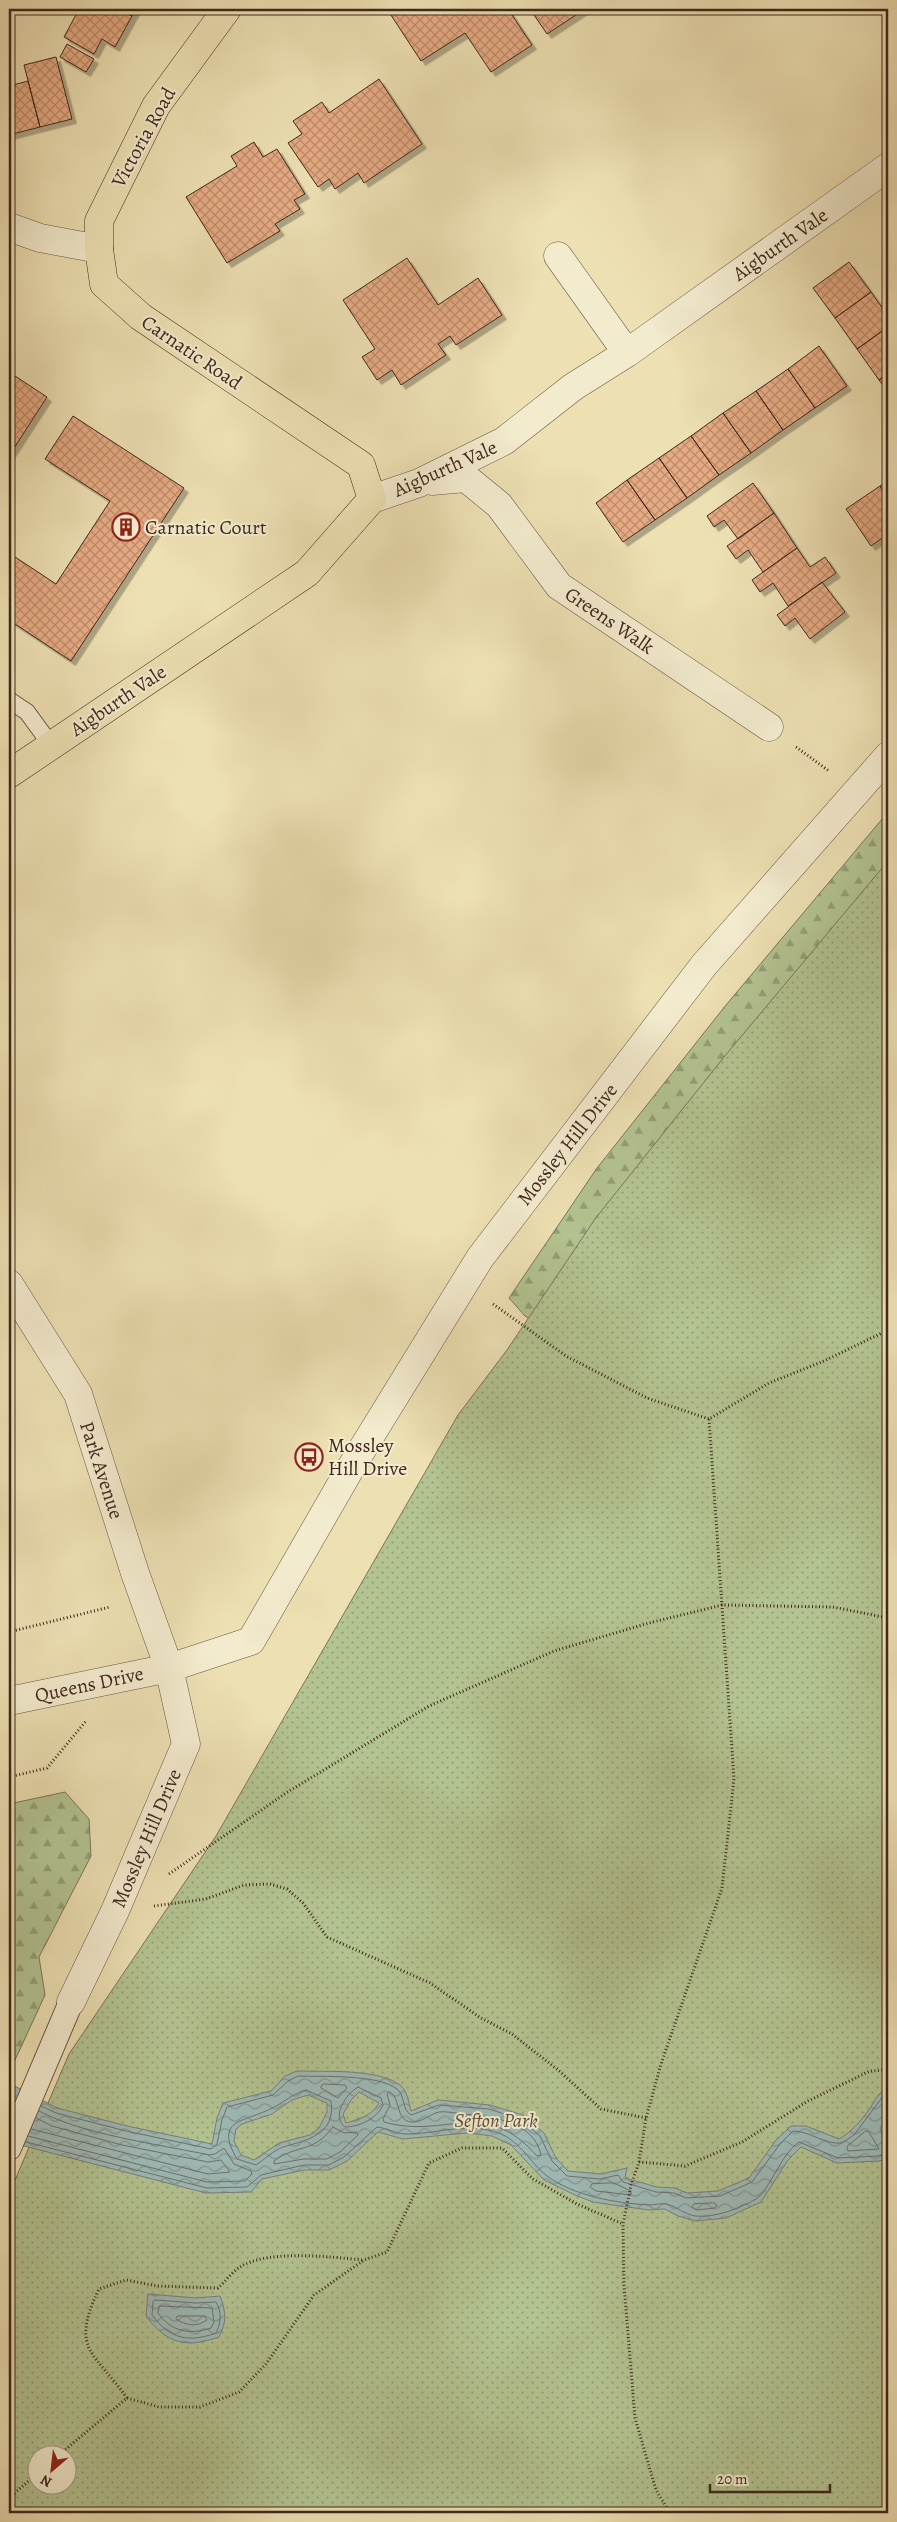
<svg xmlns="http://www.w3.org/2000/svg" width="897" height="2522" font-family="Alegreya,serif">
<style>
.forest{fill:url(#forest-firs);stroke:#797657}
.park{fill:url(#park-dots);stroke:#797657;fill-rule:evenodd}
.water{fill:url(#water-waves);stroke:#788079;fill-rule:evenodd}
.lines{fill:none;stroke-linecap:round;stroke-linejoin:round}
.shore{stroke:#6e716a;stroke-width:1}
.building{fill:url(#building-cross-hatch);stroke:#3f281d;filter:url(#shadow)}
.service-casing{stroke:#6a5642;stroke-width:18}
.pedestrian-casing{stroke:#6a5642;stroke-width:26}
.minor-casing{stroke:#6a5642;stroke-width:29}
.tertiary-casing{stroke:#6a5642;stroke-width:29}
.primary-casing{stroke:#3f281d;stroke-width:29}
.path{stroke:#3f281d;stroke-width:3;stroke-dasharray:1 2.5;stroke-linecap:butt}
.service{stroke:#f3ebce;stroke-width:16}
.pedestrian{stroke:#f3ebce;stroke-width:24}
.minor{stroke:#f3ebce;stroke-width:28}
.tertiary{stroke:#f3ebce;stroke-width:28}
.primary{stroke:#ede0b3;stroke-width:28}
.labels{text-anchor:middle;stroke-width:4;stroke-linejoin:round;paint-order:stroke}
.street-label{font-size:20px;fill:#3f281d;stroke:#f3ebce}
.poi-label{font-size:20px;fill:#3f281d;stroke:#f3ebce;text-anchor:start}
.park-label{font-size:20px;font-style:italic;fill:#5c4f3a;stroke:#f3ebce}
</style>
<defs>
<pattern id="forest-firs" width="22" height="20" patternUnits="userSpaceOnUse" patternTransform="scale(1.25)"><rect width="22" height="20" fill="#b3c391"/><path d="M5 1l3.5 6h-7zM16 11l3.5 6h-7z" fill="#939e76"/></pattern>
<pattern id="park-dots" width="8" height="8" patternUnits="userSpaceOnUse" patternTransform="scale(1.25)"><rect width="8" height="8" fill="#b3c391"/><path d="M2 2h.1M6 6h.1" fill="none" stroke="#939e76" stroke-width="1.8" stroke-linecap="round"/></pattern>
<pattern id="water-waves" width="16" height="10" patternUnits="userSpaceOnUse" patternTransform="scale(1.25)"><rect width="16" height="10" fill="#9ebab7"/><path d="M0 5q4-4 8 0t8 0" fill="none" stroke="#829794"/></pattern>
<pattern id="building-cross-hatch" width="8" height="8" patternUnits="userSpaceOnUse" patternTransform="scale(1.25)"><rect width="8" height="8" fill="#e6ab83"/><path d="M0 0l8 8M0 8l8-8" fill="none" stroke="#bc8b6b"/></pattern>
<filter id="shadow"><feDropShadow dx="4.5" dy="4.5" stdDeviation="0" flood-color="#0004"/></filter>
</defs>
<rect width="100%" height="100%" fill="#ede0b3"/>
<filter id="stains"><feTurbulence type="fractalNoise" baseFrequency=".004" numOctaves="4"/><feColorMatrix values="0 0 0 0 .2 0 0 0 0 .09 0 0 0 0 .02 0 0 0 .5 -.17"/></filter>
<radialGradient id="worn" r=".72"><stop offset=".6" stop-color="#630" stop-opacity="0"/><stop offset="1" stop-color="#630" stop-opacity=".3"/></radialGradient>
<!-- forest -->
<path class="forest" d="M888,812v508l-289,43 -74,-47 -16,-18 88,-130 129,-163z
M65,1792l24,27 2,37 -52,101 6,38 -36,78v-269z"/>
<!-- park -->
<path class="park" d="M888,861v1652h-879v-319l60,-140 147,-218 242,-421 49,-65 88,-131 129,-162zM38,2454h30v30h-30z"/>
<!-- water -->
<path class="water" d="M297,2071c27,1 83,-3 104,15 6,5 8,17 10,25l27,-11 52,5 33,10 21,18 12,25 12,13 33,3 26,-6 -2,10 32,9 18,1 12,5 31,-2 31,-13 27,-38 15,-14h15l33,13c12,-7 21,-17 29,-28 7,-9 9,-19 20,-23v29l-8,11 2,7 6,-1v24l-9,3 -42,2 -36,-16 -13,13 -27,42 -35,16 -31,3 -17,-5 -13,-7 -16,1 -29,-4 -27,-4 -18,-7 -31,-15 -33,-35 -19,-9 -25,-3 -64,6 -25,-7 -31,29 -18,9h-25l-42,9 -11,13 -45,1 -197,-51v-59l48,25 70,18 85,18 5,-26 6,-15 48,-12 14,-15zM359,2092l20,11c-7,13 -20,16 -33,20l-3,-9 8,-14zM308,2095l19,8v9l-8,16 -9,7 -31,8 -25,17 -13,-5 -7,-14 2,-12 6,-5 30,-10 20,-14z
M148,2294l48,4 24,-2c6,16 7,26 -1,41 -32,11 -51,8 -73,-21z"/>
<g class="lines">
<!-- shore -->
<path class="shore" d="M323,2084l22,1 2,3 -9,10 -17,-10z
M358,2087l23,11 2,7c-6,14 -24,22 -38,22 -14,-11 1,-33 13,-40z
M306,2090l25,11c5,34 -24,39 -48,46 -9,3 -19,13 -27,18l-19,-6c-23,-39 6,-37 31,-49 15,-6 21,-15 38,-20z
M390,2092c11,6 5,28 21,30 10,1 19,-8 28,-10 7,-1 16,1 23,2 29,2 72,7 79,41l-4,1c-54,-61 -90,-16 -153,-34l-1,-3 7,-14 -3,-11z
M41,2106l15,7 70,18 85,18 6,-5 5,-24 5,-13 46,-12 15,-14 10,-5c24,1 80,-2 99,13 8,6 5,21 14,26l28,-10 50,4 31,10 20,17 12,25 15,15 33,3 18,-4 5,7 33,10 18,1 12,5 34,-2 32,-14 28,-38 13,-13c17,0 32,14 49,12l12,-8 30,-40 4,-2
M333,2127l11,6 12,-1 2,3 -18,17 -13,7h-23l-30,5v-3c22,-17 39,-7 59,-34z
M31,2129l177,45 22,-2 -9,-12 -13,2 -86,-17 -70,-19 -16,-8
M866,2131l3,1 10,17 -31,2 -1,-4z
M28,2136l179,46 38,-1 7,-7 -1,-3 -17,-7 -10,-16 -9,6 -6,1c-51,-11 -125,-20 -170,-44
M26,2142l181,46 40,-1 14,-12 43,-10h25l15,-8 33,-30c10,1 19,7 29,7 29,0 59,-11 87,-3 26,7 35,30 54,45 27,20 69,27 101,29 6,0 13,-2 19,-1 10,3 17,10 28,12 19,2 44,-7 61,-17 14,-9 24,-44 43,-57l39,16 40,-2 10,-2
M614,2183l17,8v4l-35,-4 -6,-4 2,-3z
M714,2203l3,2 -2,3 -19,2 -4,-3 2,-3z
M155,2300l41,3 20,-1c6,10 5,21 0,31 -28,10 -46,6 -64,-18l1,-13z
M160,2306l52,2 2,14 -3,6c-21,7 -40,4 -53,-15z
M178,2316h27l2,4c-10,7 -21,6 -31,-1z"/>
</g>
<!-- building -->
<path class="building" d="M79,9h39l14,7 -17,31 -13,-8 -8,15 -30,-17z
M118,9h18l-4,7z
M387,9h121l24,36 -41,27 -26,-39 -44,28z
M530,9h55l-38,25z
M67,44l27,15 -8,13 -26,-15z
M56,57l16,62 -32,8 -16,-62z
M9,74l4,11 15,-4 12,46 -31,8z
M379,79l43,65 -58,39 -6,-10 -23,16 -6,-10 -11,8 -30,-44 14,-9 -9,-13 29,-19 7,11z
M254,142l9,15 14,-8 28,45 -11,6 6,9 -25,15 5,7 -53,32 -41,-66 51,-31 -6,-10z
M407,258l31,47 40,-27 24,37 -46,30 -6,-9 -12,8 8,11 -45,30 -9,-15 -15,10 -15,-23 13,-8 -32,-49z
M849,262l22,30 -36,26 -22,-30z
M871,292l17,24v11l-31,22 -22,-31z
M888,327v46l-9,7 -22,-31z
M819,346l28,40 -32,22 -27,-39z
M788,369l27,39 -32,22 -27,-39z
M9,372l38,25 -38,59z
M888,373v19l-9,-12z
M756,391l27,39 -32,23 -28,-40z
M723,413l28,40 -32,22 -28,-39z
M73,416l111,72 -113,173 -62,-41v-67l47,31 54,-83 -65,-42z
M691,436l28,39 -32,23 -28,-40z
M659,458l28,40 -32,22 -28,-40z
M627,480l28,40 -32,22 -27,-39z
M888,481v18l-8,-13z
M753,483l21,30 -36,26 -14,-19 -10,7 -7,-11z
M880,486l8,13v35l-17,12 -25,-37z
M774,513l23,35 -34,24 -15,-22 -12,9 -9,-13z
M797,548l13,19 15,-10 11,16 -48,33 -15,-23 -13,9 -8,-12z
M822,582l23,30 -35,27 -15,-21 -10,8 -8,-11z"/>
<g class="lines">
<!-- service casing -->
<g class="service-casing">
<path id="service" d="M9,700l18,12 24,33"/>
</g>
<!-- pedestrian casing -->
<g class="pedestrian-casing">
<path id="pedestrian" d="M9,2148l62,-146"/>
</g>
<!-- minor casing -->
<g class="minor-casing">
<path id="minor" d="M9,227l31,11 59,11
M558,256l69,97
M432,481l34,-3 33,27 60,81 210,141
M372,499l47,-16 85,-42 69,-54 54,-34 261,-186
M71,2002l44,-91 71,-167 -17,-76"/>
</g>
<!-- tertiary casing -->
<g class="tertiary-casing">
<path id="tertiary" d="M9,1284l69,110 57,179 34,95
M9,1701l160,-33 82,-27 99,-172 130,-211 224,-293 184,-209"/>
</g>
<!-- primary casing -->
<g class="primary-casing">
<path id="primary" d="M9,774l298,-201 65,-74 -11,-34 -220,-148 -37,-33 -5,-35v-28l57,-115 71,-97"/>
</g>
<!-- path -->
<path class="path" d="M796,747l33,24
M493,1304l73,52 81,42 62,21
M9,1632l101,-25
M9,1777l38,-9 39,-47
M169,1874l117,-81 143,-87 125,-55 95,-28 73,-18 111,2 55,11
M154,1906l52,-7 38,-14 26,-1 17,5 16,14 24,34 103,46 51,35 31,16 46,36 43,39 45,9
M639,2162l46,4 57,-24 66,-41 62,-30 18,-1
M127,2398c-32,-46 -58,-47 -28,-109l27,-9 31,6 61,2c7,-6 14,-16 22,-21 29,-18 90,-10 123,-7
M60,2454l67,-56 32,9h41l39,-15 27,-28 48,-69 50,-35 23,-8 42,-89 33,-15h40l31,31 44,25 46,20
M9,2498l29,-25
M670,2513l-14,-23 -21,-72 -11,-133 -1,-61 8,-39 8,-23 7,-44 15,-54 61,-176 12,-109 -25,-360 60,-36 55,-22 64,-31"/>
<!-- service -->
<use href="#service" class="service"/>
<!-- pedestrian -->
<use href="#pedestrian" class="pedestrian"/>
<!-- minor -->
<use href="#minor" class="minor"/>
<!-- tertiary -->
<use href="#tertiary" class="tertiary"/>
<!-- primary -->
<use href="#primary" class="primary"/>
</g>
<!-- icons -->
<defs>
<g id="building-ring" transform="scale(1.4375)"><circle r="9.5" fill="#f3ebce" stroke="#8f2418" stroke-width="1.5"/><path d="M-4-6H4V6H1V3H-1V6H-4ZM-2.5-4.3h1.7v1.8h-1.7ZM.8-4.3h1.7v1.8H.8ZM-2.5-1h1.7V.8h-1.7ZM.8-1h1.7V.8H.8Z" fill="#8f2418"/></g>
<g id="bus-ring" transform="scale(1.4375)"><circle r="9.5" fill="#f3ebce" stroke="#8f2418" stroke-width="1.5"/><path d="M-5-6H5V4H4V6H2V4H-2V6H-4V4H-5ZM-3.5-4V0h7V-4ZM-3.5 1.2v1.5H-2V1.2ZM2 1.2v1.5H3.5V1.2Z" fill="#8f2418"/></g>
</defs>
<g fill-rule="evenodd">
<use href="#building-ring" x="126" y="527"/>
<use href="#bus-ring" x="309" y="1457"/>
</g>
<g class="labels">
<!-- street labels -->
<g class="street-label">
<text transform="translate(143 137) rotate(-61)" y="7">Victoria Road</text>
<text transform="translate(780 244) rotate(-35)" y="7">Aigburth Vale</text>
<text transform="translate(192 352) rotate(34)" y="7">Carnatic Road</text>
<text transform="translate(445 468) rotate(-24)" y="7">Aigburth Vale</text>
<text transform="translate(610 620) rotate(34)" y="7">Greens Walk</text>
<text transform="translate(118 700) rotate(-34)" y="7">Aigburth Vale</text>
<text transform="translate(567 1144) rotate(-52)" y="7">Mossley Hill Drive</text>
<text transform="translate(102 1470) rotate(72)" y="7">Park Avenue</text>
<text transform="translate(89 1684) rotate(-12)" y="7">Queens Drive</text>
<text transform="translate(146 1838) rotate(-67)" y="7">Mossley Hill Drive</text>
</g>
<!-- poi labels -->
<g class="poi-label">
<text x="145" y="534">Carnatic Court</text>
<text x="328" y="1452">Mossley<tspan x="328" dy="23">Hill Drive</tspan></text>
</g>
<!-- park labels -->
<g class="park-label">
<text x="496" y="2127">Sefton Park</text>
</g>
</g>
<!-- margin -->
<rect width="897" height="2522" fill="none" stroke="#ede0b3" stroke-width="30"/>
<rect x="10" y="10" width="877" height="2502" fill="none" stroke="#3f281d" stroke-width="2.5"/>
<rect x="15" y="15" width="867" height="2492" fill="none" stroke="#3f281d"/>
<!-- north arrow -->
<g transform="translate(52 2470) rotate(208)"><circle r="24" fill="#f3ebce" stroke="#ab9d87"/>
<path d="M0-4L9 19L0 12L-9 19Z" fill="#8f2418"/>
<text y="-8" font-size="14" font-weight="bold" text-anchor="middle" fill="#3f281d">N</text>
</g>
<!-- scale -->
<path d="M710 2484v8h120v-8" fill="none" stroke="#3f281d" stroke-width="2.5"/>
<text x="717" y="2484" font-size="15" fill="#3f281d" stroke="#f3ebce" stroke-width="4" paint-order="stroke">20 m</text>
<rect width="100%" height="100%" filter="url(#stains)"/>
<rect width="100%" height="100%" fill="url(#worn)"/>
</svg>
